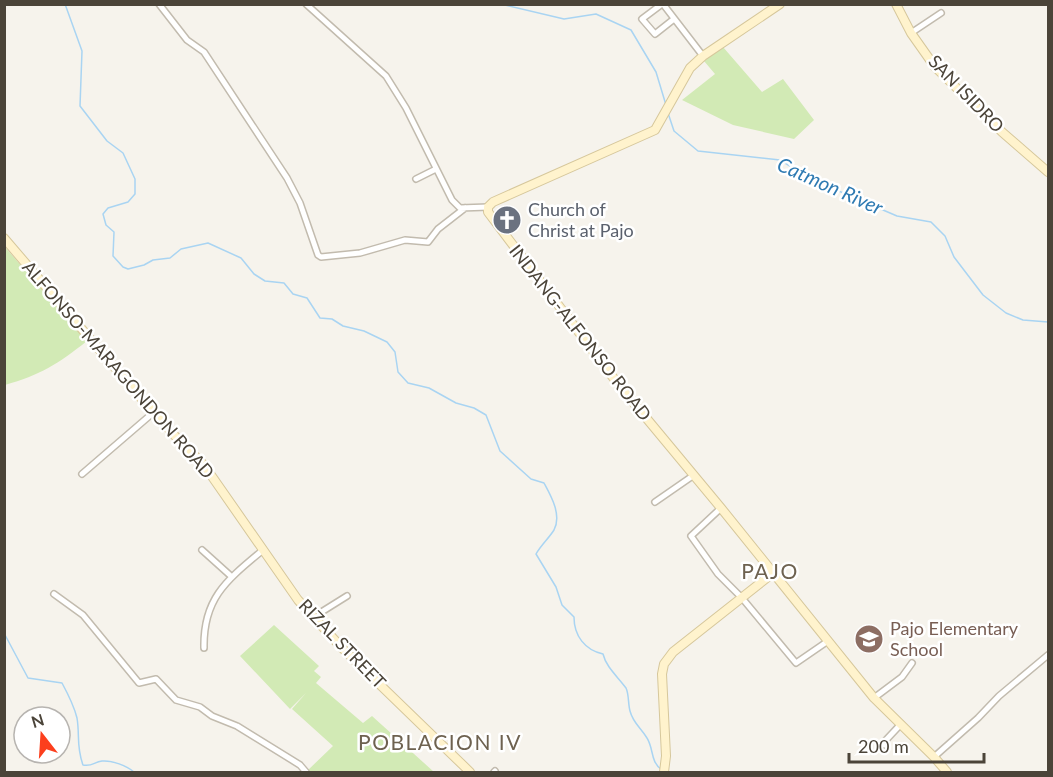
<svg xmlns="http://www.w3.org/2000/svg" width="1053" height="777" font-family="Lato,sans-serif">
<style>
.green{fill:#d2eab5}
.lines{fill:none;stroke-linecap:round;stroke-linejoin:round}
.stream{stroke:#a9d4f2;stroke-width:1.5}
.street-casing{stroke:#c2bbae;stroke-width:8}
.secondary-casing{stroke:#d6c79b;stroke-width:10}
.street{stroke:#fff;stroke-width:5}
.secondary{stroke:#fff3cd;stroke-width:8}
.labels{text-anchor:middle;stroke-width:5;stroke-linejoin:round;paint-order:stroke}
.street-label{font-size:18px;fill:#4b4439;stroke:#fff}
.worship-label{font-size:18px;fill:#5b616d;stroke:#fff;text-anchor:start}
.education-label{font-size:18px;fill:#785e54;stroke:#fff;text-anchor:start}
.water-label{font-size:20px;font-style:italic;fill:#2e7ab2;stroke:#fff}
.quarter-label{font-size:21px;letter-spacing:1.5px;fill:#6e6250;stroke:#fff}
</style>
<rect width="100%" height="100%" fill="#f6f3ec"/>
<!-- green -->
<path class="green" d="M723,47l39,45 21,-13 31,41 -20,19 -61,-14 -51,-25 33,-26 -11,-13z
M4,246l83,95c-29,23 -47,34 -82,44z
M274,625l45,41 -5,5 7,6 -5,6 47,40 9,-7 62,56h-126l-1,-1 26,-25 -41,-37 14,-16 -16,16 -50,-53z"/>
<g class="lines">
<!-- stream -->
<path class="stream" d="M65,4l17,47 -2,55 27,35 16,12 12,26v15l-7,8 -20,6 -5,6 3,11 8,7 -1,24 10,11 5,2 16,-4 9,-5 17,-2 11,-9 27,-6 33,15 13,16 11,7 19,2 9,11 14,4 13,20 12,1 11,7 21,5 23,11 8,10 3,20 10,11 21,5 27,15 18,5 12,7 14,36 31,28 13,4c7,13 18,32 10,47 -5,8 -13,15 -18,24l20,33 6,18 12,12c0,19 11,33 29,37 3,13 15,23 23,34 3,6 2,16 4,23 3,12 11,17 17,27 7,11 3,24 15,32
M501,4l63,15 32,-5 35,16 25,42 10,33
M668,113l6,18 24,20 82,9 33,20 84,36 34,6 14,14 9,21 29,38 23,18 17,7 25,2
M4,633l24,45 34,5c6,11 12,23 15,35 3,18 -1,28 6,47 9,2 11,-3 19,-4 10,-1 25,5 32,11"/>
<!-- street casing -->
<g class="street-casing">
<path id="street" d="M159,4l28,36 17,12 83,126 13,25 18,52 3,2 39,-4 45,-13 23,2 10,-13 27,-21
M306,4l80,72 20,32 46,92 8,8 28,-1
M662,4l-20,15 13,15 19,-15
M663,4l40,52
M911,33l30,-20
M416,179l20,-10
M82,474l72,-62
M655,502l39,-27
M721,508l-30,28 27,38 24,24 54,65 32,-22
M202,550l30,27
M54,594l29,21 56,68 17,-4 20,21 24,7 12,9 25,10 63,39 6,7
M315,619l8,-8 24,-15
M204,648c-1,-50 23,-68 59,-98
M874,698l28,-21 10,-14
M885,745l1,-5 15,-16
M934,757l44,-39 21,-22 49,-41
M494,772l1,-1"/>
</g>
<!-- secondary casing -->
<g class="secondary-casing">
<path id="secondary" d="M780,4l-77,52 -13,12 -35,62 -162,72 -5,5v5l130,172 103,124 153,190 60,59 13,15
M896,4l15,29 24,34 67,65 46,40
M4,238l136,159 35,39 29,29 94,135 44,48 128,124
M664,772l2,-16 -4,-82 2,-10 9,-12 100,-79"/>
</g>
<!-- street -->
<use href="#street" class="street"/>
<!-- secondary -->
<use href="#secondary" class="secondary"/>
</g>
<!-- icons -->
<defs>
<g id="church-disc" transform="scale(1.5)"><circle r="9.5" fill="#6b7280" stroke="#fff"/><path d="M-1.2-6h2.4v3.5h3.3v2.4h-3.3V6h-2.4V-.1h-3.3v-2.4h3.3Z" fill="#fff"/></g>
<g id="school-disc" transform="scale(1.5)"><circle r="9.5" fill="#8d6e63" stroke="#fff"/><path d="M0-5L7-2L0 1L-7-2ZM-4 1L0 2.5L4 1V4Q0 6-4 4Z" fill="#fff"/></g>
</defs>
<g fill-rule="evenodd">
<use href="#church-disc" x="507" y="220"/>
<use href="#school-disc" x="869" y="639"/>
</g>
<g class="labels">
<!-- street labels -->
<g class="street-label">
<text transform="translate(966 94) rotate(46)" y="6">SAN ISIDRO</text>
<text transform="translate(580 333) rotate(52)" y="6">INDANG-ALFONSO ROAD</text>
<text transform="translate(118 370) rotate(49)" y="6">ALFONSO-MARAGONDON ROAD</text>
<text transform="translate(342 644) rotate(46)" y="6">RIZAL STREET</text>
</g>
<!-- worship labels -->
<g class="worship-label">
<text x="528" y="216">Church of<tspan x="528" dy="21">Christ at Pajo</tspan></text>
</g>
<!-- education labels -->
<g class="education-label">
<text x="890" y="635">Pajo Elementary<tspan x="890" dy="21">School</tspan></text>
</g>
<!-- water labels -->
<g class="water-label">
<text transform="translate(830 186) rotate(24)" y="7">Catmon River</text>
</g>
<!-- quarter labels -->
<g class="quarter-label">
<text x="770" y="579">PAJO</text>
<text x="440" y="750">POBLACION IV</text>
</g>
</g>
<!-- border -->
<rect width="1053" height="777" fill="none" stroke="#4b4439" stroke-width="12"/>
<!-- north arrow -->
<g transform="translate(42 735) rotate(343)"><circle r="28" fill="#ffffff" stroke="#b7b4b0" stroke-width="1.5"/>
<path d="M0-4.5L10 22L0 15L-10 22Z" fill="#fc3f1d"/>
<text y="-9" font-size="16" font-weight="bold" text-anchor="middle" fill="#4b4439">N</text>
</g>
<!-- scale -->
<path d="M849 753v9h135v-9" fill="none" stroke="#4b4439" stroke-width="3"/>
<text x="858" y="753" font-size="18" fill="#4b4439" stroke="#ffffff" stroke-width="4.5" paint-order="stroke">200 m</text>
</svg>
